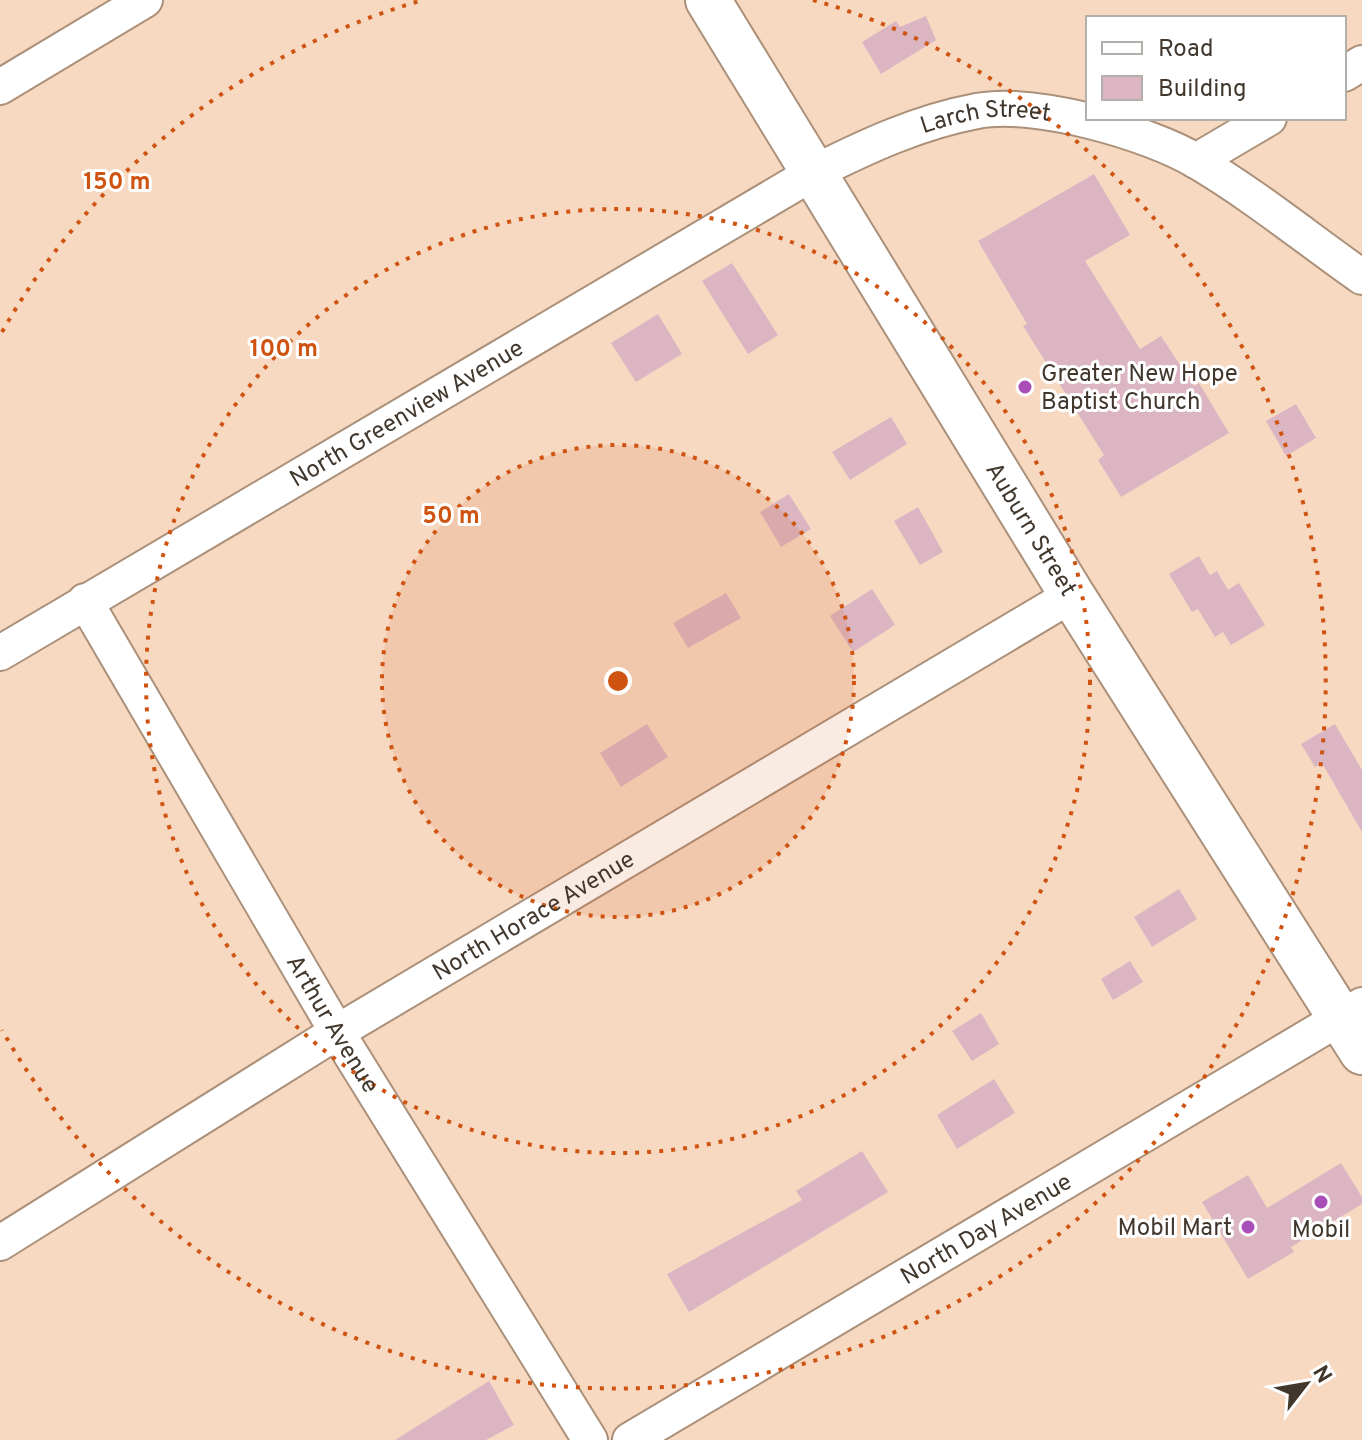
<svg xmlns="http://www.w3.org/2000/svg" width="1362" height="1440" font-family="Overpass,sans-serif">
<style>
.building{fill:#dbb6c2}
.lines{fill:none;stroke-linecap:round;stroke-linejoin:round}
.minor-casing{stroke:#ab907a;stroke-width:38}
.secondary-casing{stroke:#ab907a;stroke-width:48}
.minor{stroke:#fff;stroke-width:34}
.secondary{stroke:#fff;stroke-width:44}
.ring{fill:none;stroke:#cf5411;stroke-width:4;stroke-dasharray:4 8}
.poi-dot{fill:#a94db8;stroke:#fff;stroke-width:3}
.labels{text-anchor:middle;stroke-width:6;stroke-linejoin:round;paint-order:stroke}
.street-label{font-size:24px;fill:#42372d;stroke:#fff}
.poi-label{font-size:24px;fill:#42372d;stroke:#fff;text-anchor:start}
.centre{fill:#cf5411;stroke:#fff;stroke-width:4}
.ring-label{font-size:24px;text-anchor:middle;font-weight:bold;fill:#cf5411;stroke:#fff;stroke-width:6;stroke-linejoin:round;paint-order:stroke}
</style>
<rect width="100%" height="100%" fill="#f7d9c2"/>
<!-- building -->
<path class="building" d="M926,16l10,24 -55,34 -19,-32 34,-21 4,6z
M1094,174l36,61 -45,26 55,88 21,-13 33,50 5,-3 30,50 -108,64 -23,-37 6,-5 -81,-129 4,-2 -49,-83z
M732,263l46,72 -30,19 -46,-73z
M658,314l24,40 -46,28 -25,-39z
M1296,404l20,34 -30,18 -20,-35z
M891,417l16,27 -57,36 -18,-28z
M789,494l22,35 -30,18 -21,-35z
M918,507l25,45 -23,13 -26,-44z
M1199,556l11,19 7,-4 11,19 11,-7 26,42 -34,20 -8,-13 -8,5 -17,-28 -6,3 -23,-38z
M872,589l23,36 -42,27 -23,-36z
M726,593l15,25 -53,30 -15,-25z
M647,724l21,33 -47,30 -21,-34z
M1335,724l27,46v62l-40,-69 -7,4 -14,-23z
M1179,889l18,30 -45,28 -18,-30z
M1130,961l13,21 -30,18 -12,-21z
M981,1013l18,31 -27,17 -20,-30z
M994,1079l21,34 -58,36 -20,-34z
M862,1151l26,41 -199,120 -22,-38 135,-74 -6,-9z
M1341,1163l21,34v7l-71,43 3,5 -46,27 -46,-77 46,-27 19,33z
M489,1381l25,44 -28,15h-91z"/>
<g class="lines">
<!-- minor casing -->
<g class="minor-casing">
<g id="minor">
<path d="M1344,74l18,-11"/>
<path d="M0,87l145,-87"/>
<path d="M1196,161l73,-43"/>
<path id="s1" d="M85,601l252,431 253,408"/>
<path id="s2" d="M0,653l813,-480c52,-26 105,-51 164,-62 57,-11 171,21 221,51 57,34 110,77 164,115"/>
<path id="s3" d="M0,1243l337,-211 735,-437"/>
<path id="s4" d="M630,1440l732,-435"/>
</g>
</g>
<!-- secondary casing -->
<g class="secondary-casing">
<g id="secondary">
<path id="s5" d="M708,0l364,595 290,457"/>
</g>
</g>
<!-- minor -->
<use href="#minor" class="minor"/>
<!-- secondary -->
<use href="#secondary" class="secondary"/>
</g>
<!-- distance rings -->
<circle cx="618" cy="681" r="236" fill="#cf5411" fill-opacity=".12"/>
<g class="ring">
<circle cx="618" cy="681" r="236"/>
<circle cx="618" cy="681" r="472"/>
<path d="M2 332A708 708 0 0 1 423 0M813 0A708 708 0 1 1 2 1030"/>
</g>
<!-- markers -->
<g class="poi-dot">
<circle cx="1025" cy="387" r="8"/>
<circle cx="1321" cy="1202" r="8"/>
<circle cx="1248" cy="1227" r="8"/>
</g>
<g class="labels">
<!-- street labels -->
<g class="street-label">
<text dy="8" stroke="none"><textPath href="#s2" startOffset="1128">Larch Street</textPath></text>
<text dy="8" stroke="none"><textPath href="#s2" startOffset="472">North Greenview Avenue</textPath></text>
<text dy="8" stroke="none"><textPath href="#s5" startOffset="620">Auburn Street</textPath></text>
<text dy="8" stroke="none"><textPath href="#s3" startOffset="626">North Horace Avenue</textPath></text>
<text dy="8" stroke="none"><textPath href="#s1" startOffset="490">Arthur Avenue</textPath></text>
<text dy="8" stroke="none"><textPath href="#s4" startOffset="414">North Day Avenue</textPath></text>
</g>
<!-- poi labels -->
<g class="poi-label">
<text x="1041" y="381">Greater New Hope<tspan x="1041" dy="28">Baptist Church</tspan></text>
<text x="1232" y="1235" text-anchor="end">Mobil Mart</text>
<text x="1321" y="1237" text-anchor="middle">Mobil</text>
</g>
</g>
<circle cx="618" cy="681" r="12" class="centre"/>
<g class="ring-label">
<text x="117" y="189">150 m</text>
<text x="284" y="356">100 m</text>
<text x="451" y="523">50 m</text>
</g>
<!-- legend -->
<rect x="1086" y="16" width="260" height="104" fill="#ffffff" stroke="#b3afab" stroke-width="2"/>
<rect x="1102" y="42" width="40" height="12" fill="#ffffff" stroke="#b3afab" stroke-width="2"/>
<text x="1158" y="56" font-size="24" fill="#42372d">Road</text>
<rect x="1102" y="76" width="40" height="24" fill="#dbb6c2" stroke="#b3afab" stroke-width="2"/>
<text x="1158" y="96" font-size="24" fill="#42372d">Building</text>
<!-- north arrow -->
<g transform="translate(1306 1384) rotate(59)" stroke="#ffffff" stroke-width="6" paint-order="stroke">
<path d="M0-6L14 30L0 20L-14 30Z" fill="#42372d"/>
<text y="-12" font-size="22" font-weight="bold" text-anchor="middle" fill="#42372d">N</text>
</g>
</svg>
